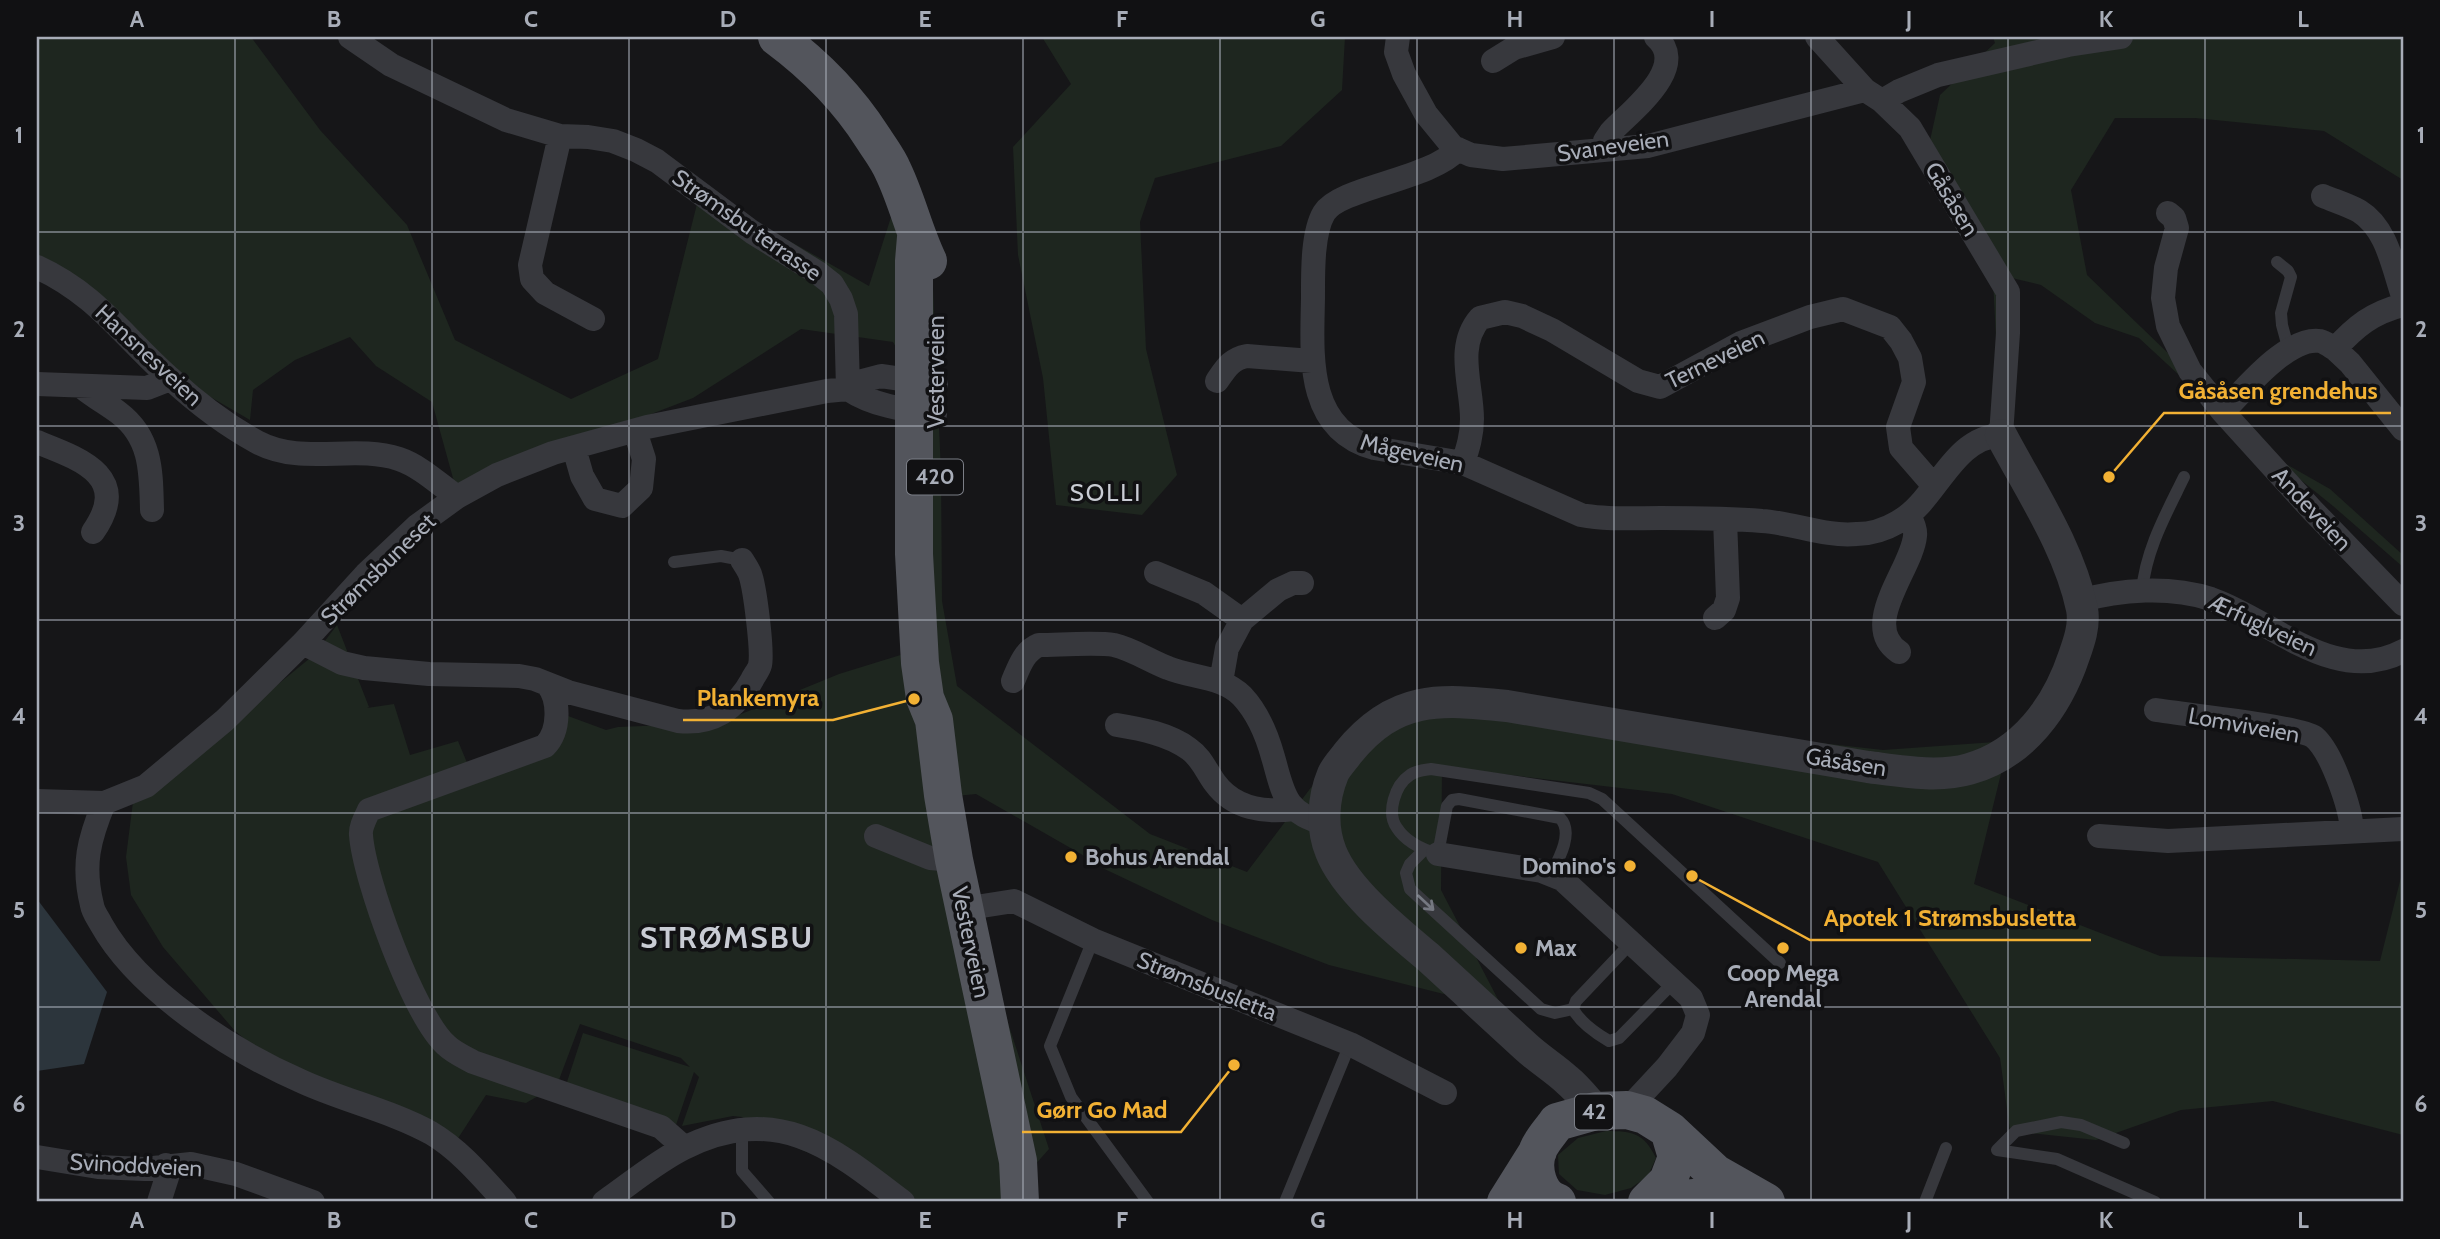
<svg xmlns="http://www.w3.org/2000/svg" width="2440" height="1239" font-family="Cabin,sans-serif">
<style>
.green{fill:#1e261f}
.water{fill:#2c353c}
.lines{fill:none;stroke-linecap:round;stroke-linejoin:round}
.service{stroke:#37383d;stroke-width:12}
.minor{stroke:#37383d;stroke-width:24}
.tertiary{stroke:#37383d;stroke-width:32}
.primary{stroke:#53555c;stroke-width:38}
.oneway{stroke:#757881}
.grid{fill:none;stroke:#a8adb8;stroke-width:2;stroke-opacity:0.55}
.poi-dot{fill:#f2b134;stroke:#111113;stroke-width:2.5}
.labels{text-anchor:middle;stroke-width:7;stroke-linejoin:round;paint-order:stroke}
.shield{fill:#111113;stroke:#7b7e86;stroke-width:2}
.shield-label{font-size:21px;font-weight:bold;fill:#a8adb8}
.street-label{font-size:23px;fill:#a8adb8;stroke:#111113}
.poi-label{font-size:23px;font-weight:bold;fill:#a8adb8;stroke:#111113;text-anchor:start}
.neighbourhood-label{font-size:24px;letter-spacing:2px;fill:#c9ccd4;stroke:#111113}
.district-label{font-size:30px;font-weight:bold;letter-spacing:2px;fill:#c9ccd4;stroke:#111113}
.leader{fill:none;stroke:#f2b134;stroke-width:2.5}
.callout-dot{fill:#f2b134;stroke:#111113;stroke-width:2.5}
.callout-label{font-size:24px;text-anchor:middle;font-weight:bold;fill:#f2b134;stroke:#111113;stroke-width:7;stroke-linejoin:round;paint-order:stroke}
.neatline{fill:none;stroke:#a8adb8;stroke-width:2.5}
.grid-label{font-size:23px;text-anchor:middle;font-weight:bold;fill:#a8adb8}
</style>
<rect width="100%" height="100%" fill="#161618"/>
<!-- green -->
<path class="green" d="M37,37h214l69,93 87,95 48,115 116,59 87,-40 40,-159 58,22 113,64 30,-94 31,26 11,254 1,129 15,85 193,148 97,38 78,-103 82,-68 352,35 124,14 126,-9 -35,143 186,72 220,5 23,-92v266l-130,-34 -92,9 -85,30 -86,-9 -10,-73 -122,-196 -206,-68 -230,-27 -1,123 62,119 -174,-44 -117,-45 -118,-56 -13,-10 -105,-60 -30,3 63,229 40,123 -47,53h-87l-9,-8 -130,-55 -34,-22 -9,-1 -51,10 17,-49 -5,-5 -18,53 -111,-37 18,-55 107,34 -9,-9 -101,-34 -23,61 -31,18 -40,-8 -31,48 -168,-69 -52,-43 -72,-84 -32,-52 -5,-38 8,-63 87,-63 94,-77 22,-29 32,82 -2,1 27,-4 16,51 48,-14 15,36 86,-34 9,-27 38,14 12,-3 101,-4 120,-49 68,-21 21,-249 -35,-62 -92,-13 -108,69 -237,91 -24,-87 -56,-36 -26,-29 -55,23 -42,30 -3,30 -96,-56 -99,-79 -18,-9z
M1042,37h303l-3,53 -61,56 -126,32 -15,44 6,127 31,126 -35,40 -86,-10 -13,-127 -25,-123 -5,-108 58,-63z
M1993,37h410v143l-79,-49 -129,-13h-80l-44,72 16,85 192,185 51,29 73,66v12l-70,-61 -99,-80 -95,-88 -44,-15 -54,-38 -29,-7 -16,61 -4,-79 -63,-115 11,-50 55,-52z
M1606,1131c27,0 38,2 50,27l-8,18 -17,12 -26,7 -28,-5 -18,-16 -1,-19 20,-17z"/>
<!-- water -->
<path class="water" d="M37,899l70,93 -23,72 -47,7z"/>
<g class="lines">
<!-- service -->
<path class="service" d="M2277,262l11,9 3,6 -10,36 1,12 7,26
M674,562l47,-6 21,4
M2142,591c4,-42 24,-77 42,-114
M1424,850l-14,14 -4,9 4,16 131,120 14,4 18,-4
M1551,874c8,-15 23,-42 9,-56l-101,-19 -7,1 -5,6 -9,48c-14,-4 -32,-12 -41,-26 -11,-15 -2,-43 13,-53 7,-5 14,-5 21,-6l158,24 13,6 178,164
M1093,940l-43,106 21,51 77,105
M1631,943l-55,58 -3,8c7,13 24,25 36,32l10,-3 54,-55
M742,1129v42l27,31
M1997,1150l60,9 98,43
M1997,1150l19,-19 45,-9 20,3 43,18
M1285,1202l65,-158
M1925,1202l21,-54"/>
<!-- minor -->
<path class="minor" d="M350,37l41,28 115,55 54,16 28,1 25,4 23,9 21,11 95,71 66,41 14,11 9,15 5,15 2,75
M1398,37l-2,15 8,22 22,40 27,33 18,8 32,4 145,-13 217,-56
M1493,61l21,-13 39,-11
M1882,101l17,-10 39,-16 130,-30 53,-8
M560,136l-30,129 2,14 13,14 48,26
M1604,148l1,-7 6,-9c21,-22 79,-65 45,-95
M1458,149c-28,31 -118,38 -134,64 -12,20 -11,62 -11,85 -1,56 -8,131 61,150l89,15 118,52c26,5 53,3 80,3 33,0 67,0 101,3 32,2 62,16 95,13 14,0 29,-5 41,-12 39,-21 53,-84 103,-87l7,-102v-41l-98,-164 -28,-27 -17,-11 -48,-53
M2323,196c12,5 25,9 36,15 28,17 34,56 44,85
M2168,213l6,5 3,10 -11,40 -3,30 5,28 22,45 33,41
M37,267c61,28 86,70 134,112 26,24 55,46 86,63 45,24 96,2 142,17 21,7 40,25 58,38
M2403,305c-31,8 -47,21 -68,44 -5,-3 -10,-7 -15,-8 -32,-5 -77,50 -97,71l89,98 91,94
M2335,349l15,14 53,66
M1217,381c9,-13 14,-22 30,-25l65,5
M37,384l110,4 23,-9
M82,387c12,10 25,17 37,26 33,25 32,60 33,97
M848,389c25,17 58,21 87,25
M37,442c43,17 95,34 56,90
M574,448l8,28 13,23 27,7 19,-18 3,-29 -9,-28
M1463,463c5,-15 9,-28 9,-44 0,-34 -17,-72 8,-101l25,-6 17,4 30,14 86,51 22,6 81,-44 69,-26 33,-8 47,18 11,14 9,17 4,24 -16,45 3,21 33,38
M1156,573l48,20 38,27
M2079,601c42,-12 91,-15 132,-2 61,21 124,88 192,52
M1715,618l9,-8 4,-12 -3,-79
M303,643l39,20 22,5 65,6 90,2 16,3 33,13 110,29c34,4 58,-12 74,-41 2,-5 7,-10 8,-15 3,-13 -5,-77 -10,-91 -2,-5 -5,-9 -8,-14
M1899,652c-40,-27 13,-83 16,-116 1,-7 -3,-14 -6,-21
M1013,681c6,-14 11,-30 26,-36 19,0 57,-3 75,0 18,4 36,16 54,23 24,10 54,8 74,28 16,17 25,39 31,61 10,34 11,57 52,66
M1221,682l6,-34 15,-28 36,-30 15,-7h9
M547,684c13,15 13,47 -2,62l-176,64c-3,7 -9,17 -8,25 3,44 53,181 85,210 7,7 18,12 27,17l188,65 17,15 4,7
M2156,710c25,4 144,17 158,27 18,15 37,72 38,94
M1117,725c24,4 52,9 72,24 13,9 17,22 26,34 19,26 50,30 79,26
M37,801l67,2 42,-17 79,-66 78,-77 63,-69 51,-48 40,-29 40,-22 56,-22 94,-26 180,-36 21,-2 14,-8 19,-5 55,8
M104,803c-15,36 -22,62 -12,102 1,7 6,13 9,19 38,68 133,128 202,158 42,19 88,29 128,51 29,17 52,45 74,69
M876,836l54,22 24,2
M2099,836l69,5 235,-12
M1438,854l104,17 20,8 129,119 7,17 -5,18 -26,34 -40,43
M963,909l51,-8 79,39 257,104 95,49
M37,1157l61,10 46,2 47,-5 45,10 77,28
M159,1202l9,-28 -2,-9
M604,1202c26,-18 52,-40 80,-54 93,-46 148,-1 219,54"/>
<!-- tertiary -->
<path class="tertiary" d="M1596,1111c-9,-10 -18,-22 -29,-31 -13,-12 -28,-21 -41,-33 -33,-30 -65,-60 -98,-90 -31,-26 -82,-67 -97,-105 -10,-24 -8,-54 2,-78 3,-7 10,-14 15,-21 47,-58 91,-54 159,-47l361,61c32,4 70,11 101,2 54,-15 88,-62 105,-113 5,-14 11,-31 8,-47 -13,-62 -52,-119 -81,-174"/>
<!-- primary -->
<path class="primary" d="M777,37c39,29 70,60 96,101 7,11 15,21 20,33 14,29 21,61 35,90
M916,237l-2,24v293l6,109 5,35 9,22 9,75 11,65 64,301 2,41
M1669,1130l46,43 51,29
M1506,1202l32,-51
M1557,1202c-19,-6 -26,-34 -19,-52 4,-10 13,-19 19,-28l39,-11 31,-1 18,5 24,15 8,27 -9,24 -21,21
M1647,1202l59,-5 21,5"/>
</g>
<!-- one-way arrows -->
<defs><path id="oneway-shaft" d="M-6 0H5M1.5-3L5.5 0L1.5 3" fill="none" stroke-width="1.6" stroke-linecap="round" stroke-linejoin="round" transform="scale(1.75)"/></defs>
<use class="oneway" href="#oneway-shaft" transform="translate(1426 903) rotate(43)"/>
<!-- grid -->
<path class="grid" d="M235,37v1165M432,37v1165M629,37v1165M826,37v1165M1023,37v1165M1220,37v1165M1417,37v1165M1614,37v1165M1811,37v1165M2008,37v1165M2205,37v1165M37,232h2366M37,426h2366M37,620h2366M37,813h2366M37,1007h2366"/>
<!-- markers -->
<g class="poi-dot">
<circle cx="1071" cy="857" r="7"/>
<circle cx="1630" cy="866" r="7"/>
<circle cx="1521" cy="948" r="7"/>
<circle cx="1783" cy="948" r="7"/>
</g>
<g class="labels">
<!-- shield labels -->
<g class="shield">
<rect x="907" y="459.5" width="56" height="35" rx="5"/>
<rect x="1575" y="1094.5" width="38" height="35" rx="5"/>
</g>
<g class="shield-label">
<text x="935" y="484">420</text>
<text x="1594" y="1119">42</text>
</g>
<!-- street labels -->
<g class="street-label">
<text transform="translate(1613 146) rotate(-8)" y="8">Svaneveien</text>
<text transform="translate(1952 199) rotate(59)" y="8">Gåsåsen</text>
<text transform="translate(747 225) rotate(35)" y="8">Strømsbu terrasse</text>
<text transform="translate(149 355) rotate(43)" y="8">Hansnesveien</text>
<text transform="translate(1715 359) rotate(-26)" y="8">Terneveien</text>
<text transform="translate(936 372) rotate(-90)" y="8">Vesterveien</text>
<text transform="translate(1412 453) rotate(13)" y="8">Mågeveien</text>
<text transform="translate(2312 509) rotate(47)" y="8">Andeveien</text>
<text transform="translate(378 569) rotate(-44)" y="8">Strømsbuneset</text>
<text transform="translate(2263 625) rotate(25)" y="8">Ærfuglveien</text>
<text transform="translate(2244 725) rotate(10)" y="8">Lomviveien</text>
<text transform="translate(1846 762) rotate(9)" y="8">Gåsåsen</text>
<text transform="translate(971 942) rotate(78)" y="8">Vesterveien</text>
<text transform="translate(1207 986) rotate(22)" y="8">Strømsbusletta</text>
<text transform="translate(136 1165) rotate(3)" y="8">Svinoddveien</text>
</g>
<!-- poi labels -->
<g class="poi-label">
<text x="1085" y="865">Bohus Arendal</text>
<text x="1616" y="874" text-anchor="end">Domino's</text>
<text x="1535" y="956">Max</text>
<text x="1783" y="981" text-anchor="middle">Coop Mega<tspan x="1783" dy="26">Arendal</tspan></text>
</g>
<!-- neighbourhood labels -->
<g class="neighbourhood-label">
<text x="1106" y="501">SOLLI</text>
</g>
<!-- district labels -->
<g class="district-label">
<text x="727" y="948">STRØMSBU</text>
</g>
</g>
<!-- callouts -->
<path class="leader" d="M2109 477L2164 413H2391M914 699L833 720H683M1692 876L1810 940H2091M1234 1065L1181 1132H1022"/>
<g class="callout-dot">
<circle cx="2109" cy="477" r="7"/>
<circle cx="914" cy="699" r="7"/>
<circle cx="1692" cy="876" r="7"/>
<circle cx="1234" cy="1065" r="7"/>
</g>
<g class="callout-label">
<text x="2278" y="399">Gåsåsen grendehus</text>
<text x="758" y="706">Plankemyra</text>
<text x="1950" y="926">Apotek 1 Strømsbusletta</text>
<text x="1102" y="1118">Gørr Go Mad</text>
</g>
<!-- border -->
<rect width="2440" height="1239" fill="none" stroke="#111113" stroke-width="77"/>
<rect x="38" y="38" width="2364" height="1162" class="neatline"/>
<g class="grid-label">
<text x="137" y="27">A</text>
<text x="334" y="27">B</text>
<text x="531" y="27">C</text>
<text x="728" y="27">D</text>
<text x="925" y="27">E</text>
<text x="1122" y="27">F</text>
<text x="1318" y="27">G</text>
<text x="1515" y="27">H</text>
<text x="1712" y="27">I</text>
<text x="1909" y="27">J</text>
<text x="2106" y="27">K</text>
<text x="2303" y="27">L</text>
<text x="19" y="143">1</text>
<text x="2421" y="143">1</text>
<text x="19" y="337">2</text>
<text x="2421" y="337">2</text>
<text x="19" y="531">3</text>
<text x="2421" y="531">3</text>
<text x="19" y="724">4</text>
<text x="2421" y="724">4</text>
<text x="19" y="918">5</text>
<text x="2421" y="918">5</text>
<text x="19" y="1112">6</text>
<text x="2421" y="1112">6</text>
<text x="137" y="1228">A</text>
<text x="334" y="1228">B</text>
<text x="531" y="1228">C</text>
<text x="728" y="1228">D</text>
<text x="925" y="1228">E</text>
<text x="1122" y="1228">F</text>
<text x="1318" y="1228">G</text>
<text x="1515" y="1228">H</text>
<text x="1712" y="1228">I</text>
<text x="1909" y="1228">J</text>
<text x="2106" y="1228">K</text>
<text x="2303" y="1228">L</text>
</g>
</svg>
